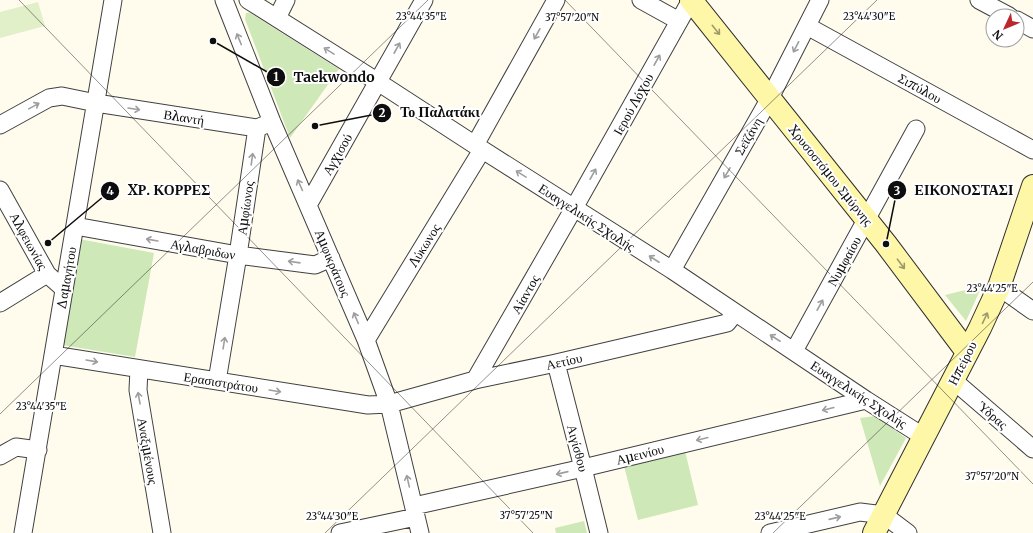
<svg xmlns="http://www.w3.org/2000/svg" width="1033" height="533" font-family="Merriweather,serif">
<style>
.green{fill:#cfe8b7}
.pitch{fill:#e1f0c9}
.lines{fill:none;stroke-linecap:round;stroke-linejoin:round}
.street-casing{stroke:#404040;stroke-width:19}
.secondary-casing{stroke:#2f2f2f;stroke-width:24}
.street{stroke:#fff;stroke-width:17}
.secondary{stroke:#fef7a8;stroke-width:22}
.oneway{stroke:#9e996a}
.oneway2{stroke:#9e9e9e}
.ticks{fill:none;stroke:#0d0d0d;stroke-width:1;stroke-opacity:0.45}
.labels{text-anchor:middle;stroke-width:4;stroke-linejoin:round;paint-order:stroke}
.street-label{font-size:13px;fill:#0d0d0d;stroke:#fff}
.ticks-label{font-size:10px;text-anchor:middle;fill:#0d0d0d;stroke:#fff;stroke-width:4;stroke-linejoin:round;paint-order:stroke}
.leader{fill:none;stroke:#0d0d0d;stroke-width:1.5}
.callout-dot{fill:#0d0d0d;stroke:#fff;stroke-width:1.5}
.mark-label{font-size:12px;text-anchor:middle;font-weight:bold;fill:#fff}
.callout-label{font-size:14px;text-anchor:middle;font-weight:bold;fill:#0d0d0d;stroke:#fff;stroke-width:4;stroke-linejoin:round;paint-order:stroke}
</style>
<rect width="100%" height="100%" fill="#fffced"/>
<!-- green -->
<path class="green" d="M246,13h4l89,56 -49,69 -45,-119z
M79,239l75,14 -19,104 -73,-12z
M982,286l-16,35 -21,-26z
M875,416l31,22 -26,48 -20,-68z
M685,451l13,54 -60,15 -14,-54z
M584,521l3,12h-31l-1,-5z"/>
<!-- pitch -->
<path class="pitch" d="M38,2l7,24 -45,12v-26z"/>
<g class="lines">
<!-- street casing -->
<g class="street-casing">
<path id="street" d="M224,0l48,122 94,218 23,64 31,129
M248,0l130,82 97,63 197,125 194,130 58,37
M641,0l38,21
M979,0l30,16
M277,18l9,-18
M1017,20l16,9
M807,26l226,124
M0,125l49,-27 13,-2 34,7 161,25 15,-6
M475,145l81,-145
M0,190l47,84 17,15
M308,205l116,-205
M75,226l163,29 77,10 16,-7
M672,270l98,-172 50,-98
M999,287l34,24
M0,303l47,-29
M366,340l116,-190
M794,351l122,-222
M53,355l315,50 21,-1 86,-24 81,-17 171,-40 8,-10
M556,363l27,105 16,65
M139,369l-1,21 24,143
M475,380l99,-172 117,-208
M953,380l80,69
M217,381l21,-126 19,-127
M0,456l16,-9 22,3
M414,506l169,-38 283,-68
M23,533l90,-533
M340,533l76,-16
M770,533l90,-21 24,3 24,18"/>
</g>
<!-- secondary casing -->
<g class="secondary-casing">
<path id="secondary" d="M691,0l195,244 81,108
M874,533l106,-205 19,-41 34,-101"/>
</g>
<!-- street -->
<use href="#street" class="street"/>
<!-- secondary -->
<use href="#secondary" class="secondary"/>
</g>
<!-- one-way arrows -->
<defs><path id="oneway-shaft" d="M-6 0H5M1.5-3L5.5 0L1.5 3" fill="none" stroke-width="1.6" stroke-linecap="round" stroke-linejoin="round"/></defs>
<g class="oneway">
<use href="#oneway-shaft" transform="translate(716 30) rotate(51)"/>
<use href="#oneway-shaft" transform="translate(901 264) rotate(53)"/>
<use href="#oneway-shaft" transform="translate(985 318) rotate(-65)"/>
</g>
<g class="oneway2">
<use href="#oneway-shaft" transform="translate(537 34) rotate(119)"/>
<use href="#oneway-shaft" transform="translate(239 39) rotate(-112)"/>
<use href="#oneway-shaft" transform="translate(796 47) rotate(117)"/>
<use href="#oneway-shaft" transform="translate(397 48) rotate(-61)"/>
<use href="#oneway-shaft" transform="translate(329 51) rotate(-148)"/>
<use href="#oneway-shaft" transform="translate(657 60) rotate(-61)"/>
<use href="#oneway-shaft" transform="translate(34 106) rotate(-29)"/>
<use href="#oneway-shaft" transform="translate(134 109) rotate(9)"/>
<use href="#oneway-shaft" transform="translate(252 159) rotate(-82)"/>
<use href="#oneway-shaft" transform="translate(727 173) rotate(120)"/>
<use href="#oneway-shaft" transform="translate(521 174) rotate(-148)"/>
<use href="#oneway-shaft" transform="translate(593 174) rotate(-61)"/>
<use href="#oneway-shaft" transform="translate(300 185) rotate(-114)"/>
<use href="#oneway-shaft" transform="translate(152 240) rotate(-170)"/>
<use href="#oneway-shaft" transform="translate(654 259) rotate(-147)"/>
<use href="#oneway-shaft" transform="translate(294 262) rotate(-172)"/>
<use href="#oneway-shaft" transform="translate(820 305) rotate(-61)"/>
<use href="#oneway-shaft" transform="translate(356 318) rotate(-113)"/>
<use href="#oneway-shaft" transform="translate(775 338) rotate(-147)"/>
<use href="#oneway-shaft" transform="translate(224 343) rotate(-81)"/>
<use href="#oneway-shaft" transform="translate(92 361) rotate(10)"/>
<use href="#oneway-shaft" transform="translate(275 391) rotate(9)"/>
<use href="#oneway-shaft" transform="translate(139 398) rotate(-100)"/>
<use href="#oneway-shaft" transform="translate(828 409) rotate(166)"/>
<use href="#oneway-shaft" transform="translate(702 439) rotate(166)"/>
<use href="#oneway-shaft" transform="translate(562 473) rotate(167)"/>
<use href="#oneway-shaft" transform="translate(408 481) rotate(-103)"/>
<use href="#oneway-shaft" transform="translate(835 518) rotate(-13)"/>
</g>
<!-- ticks -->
<path class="ticks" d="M19,0l514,533M565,0l468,484M0,414l428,-414M325,533l552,-533M773,533l260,-251"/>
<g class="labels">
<!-- street labels -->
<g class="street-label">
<text transform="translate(920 88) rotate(29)" y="5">Σιπύλου</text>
<text transform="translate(633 104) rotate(-61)" y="5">Ιερού Λόχου</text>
<text transform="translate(184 117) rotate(9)" y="5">Βλαντή</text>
<text transform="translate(748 136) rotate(-60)" y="5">Σεϊζάνη</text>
<text transform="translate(337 154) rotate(-60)" y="5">Αγχισού</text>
<text transform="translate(831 175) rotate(51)" y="5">Χρυσοστόμου Σμύρνης</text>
<text transform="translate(245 208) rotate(-82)" y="5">Αμφίωνος</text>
<text transform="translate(587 217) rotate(33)" y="5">Ευαγγελικής Σχολής</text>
<text transform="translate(29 241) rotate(61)" y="5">Αλφειωνίας</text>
<text transform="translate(424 245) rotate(-58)" y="5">Λύκωνος</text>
<text transform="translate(203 249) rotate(10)" y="5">Αγλαβριδων</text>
<text transform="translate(844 261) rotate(-61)" y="5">Νυμφαίου</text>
<text transform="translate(333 263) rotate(67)" y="5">Αμφικράτους</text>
<text transform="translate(66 278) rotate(-80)" y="5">Δαμαγήτου</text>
<text transform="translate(525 294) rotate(-60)" y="5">Αίαντος</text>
<text transform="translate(564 361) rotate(-13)" y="5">Αετίου</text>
<text transform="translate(962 363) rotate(-63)" y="5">Ηπείρου</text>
<text transform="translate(221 382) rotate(9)" y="5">Ερασιστράτου</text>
<text transform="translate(859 394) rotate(33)" y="5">Ευαγγελικής Σχολής</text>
<text transform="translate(993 415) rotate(41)" y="5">Ύδρας</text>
<text transform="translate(578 448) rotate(75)" y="5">Αιγίσθου</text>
<text transform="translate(148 451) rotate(80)" y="5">Αναξιμένους</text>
<text transform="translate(640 454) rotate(-14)" y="5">Αμεινίου</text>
</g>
</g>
<g class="ticks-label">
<text x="421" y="20">23°44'35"E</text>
<text x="869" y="20">23°44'30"E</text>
<text x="572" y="21">37°57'20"N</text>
<text x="992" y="292">23°44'25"E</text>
<text x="41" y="410">23°44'35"E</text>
<text x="992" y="480">37°57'20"N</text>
<text x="526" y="519">37°57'25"N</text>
<text x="332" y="520">23°44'30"E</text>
<text x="780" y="520">23°44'25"E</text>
</g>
<!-- callouts -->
<path class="leader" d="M213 41L276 77M315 126L382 113M886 244L897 190M48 243L110 191"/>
<g class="callout-dot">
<circle cx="213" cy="41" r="4"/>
<circle cx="315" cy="126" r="4"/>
<circle cx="886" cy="244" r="4"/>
<circle cx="48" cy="243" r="4"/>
<circle cx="276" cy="77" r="10"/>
<circle cx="382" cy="113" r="10"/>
<circle cx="897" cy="190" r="10"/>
<circle cx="110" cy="191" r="10"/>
</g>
<g class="mark-label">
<text x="276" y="81">1</text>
<text x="382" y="117">2</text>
<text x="897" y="195">3</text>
<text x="110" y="195">4</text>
</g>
<g class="callout-label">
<text x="334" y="82">Taekwondo</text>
<text x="440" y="117">Το Παλατάκι</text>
<text x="964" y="195">ΕΙΚΟΝΟΣΤΑΣΙ</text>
<text x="169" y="195">ΧΡ. ΚΟΡΡΕΣ</text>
</g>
<!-- north arrow -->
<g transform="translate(1005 28) rotate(226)"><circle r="19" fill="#ffffff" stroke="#9e9e9e"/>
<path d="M0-3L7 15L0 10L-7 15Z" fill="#bb272a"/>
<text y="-6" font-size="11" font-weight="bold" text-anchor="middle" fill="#0d0d0d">N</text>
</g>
</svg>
